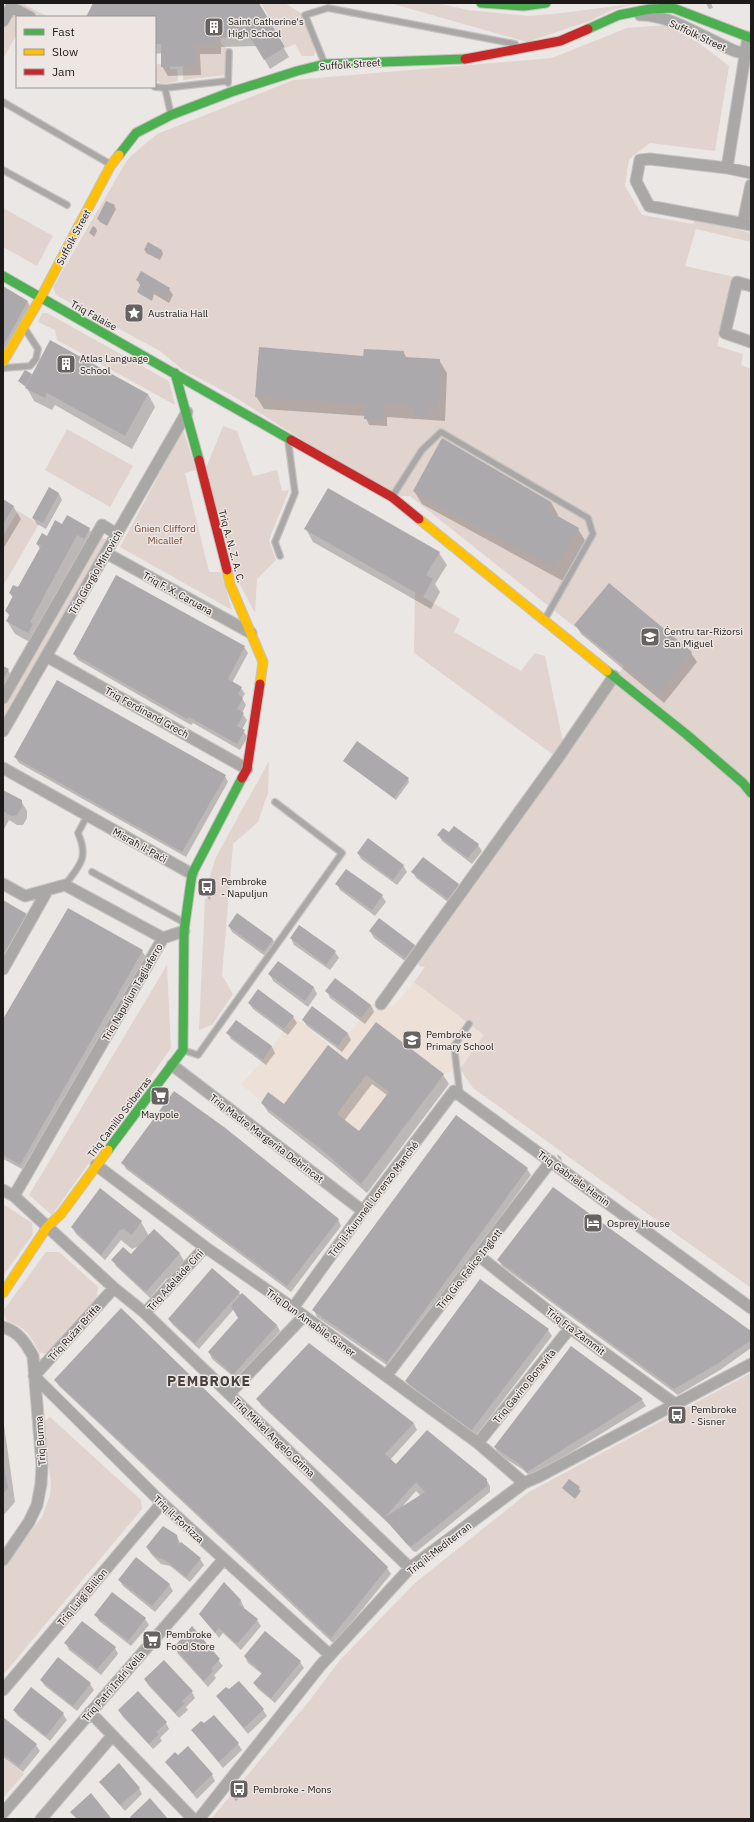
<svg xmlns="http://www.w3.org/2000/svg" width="754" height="1822" font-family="'IBM Plex Sans',sans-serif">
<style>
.education{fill:#ede0d7}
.green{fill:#e1d3cd}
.shadow{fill:#0003;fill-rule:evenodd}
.building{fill:#aca9ad;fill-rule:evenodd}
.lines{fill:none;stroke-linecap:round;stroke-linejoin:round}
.lane-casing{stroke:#c5c2c1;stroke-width:8}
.street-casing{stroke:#c5c2c1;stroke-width:13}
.fast-casing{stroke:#c5c2c1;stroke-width:11}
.slow-casing{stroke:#c5c2c1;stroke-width:11}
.jam-casing{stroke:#c5c2c1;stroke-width:11}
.lane{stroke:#aaa8a7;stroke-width:5.5}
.street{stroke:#aaa8a7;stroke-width:11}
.fast{stroke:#4caf50;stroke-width:9}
.slow{stroke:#ffc107;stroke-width:9}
.jam{stroke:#c62828;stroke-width:9}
.labels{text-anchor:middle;stroke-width:3;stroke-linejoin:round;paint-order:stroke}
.poi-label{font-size:10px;fill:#1d1b1a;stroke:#ede6e3;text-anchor:start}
.street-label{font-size:10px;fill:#1d1b1a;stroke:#ede6e3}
.park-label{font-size:10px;fill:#764735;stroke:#ede6e3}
.district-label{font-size:14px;font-weight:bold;letter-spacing:1px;fill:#46413e;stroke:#ede6e3}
</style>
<rect width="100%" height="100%" fill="#ebe7e5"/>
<!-- education -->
<path class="education" d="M480,894l71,52 -91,123 -16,5 -83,110 -34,-30 -66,-51v-2l-20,-17 22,-24 31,-44 41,35 36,-46 22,2 21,-25z"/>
<!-- green -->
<path class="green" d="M17,3h5l26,14h-31v17l-14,25v-32z
M261,3h24l17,11 13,35 -1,7h-12l-7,-12 -9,4z
M390,3h47l31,7 60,6 34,-3 77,-10 -27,7 -25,12 -60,20z
M666,25l33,18 30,23 -14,85 -65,-8 -21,16 -4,27 17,29 51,9 2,-5 56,14v9l-55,-13 -11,37 49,11 -17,69 26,8 -2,11 10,4v919l-278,-200 -13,-19 24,-34 -70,-53 11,-15 -6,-1 -1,-7 55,-75 151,-218 -214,-170 -18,1 -159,-101 -50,-26 -23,-19 -104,-56 -3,-8 73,-125 5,-6 26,-22 137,-54 258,-22 75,-30z
M220,33l1,11 7,5 -1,22 -3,4 -41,5v-17l9,-21z
M157,64h13v5h7l1,12 -15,3 -8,-3v-10z
M3,208l50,28 -16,30 -34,-19z
M42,313h5l122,68 6,24 -118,-65 -2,-10 -17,-8z
M223,426l14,5 16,45 24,-6 5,21 7,-1 -20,50 7,20 -19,19 -2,34 -21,-40 -28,-105z
M67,429l66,37 -23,41 -65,-37z
M183,430l13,40 -11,3 24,99h12l11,38 -112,-63z
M18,511l21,13 -36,62v-50z
M97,535l10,5 -104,184v-22z
M415,592l45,27 -6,13 67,39 14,-18 10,3 19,91 -9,9 -141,-103z
M269,761l-1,32 -10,29 -25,22 -11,131 11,19 -21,31 -13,5 6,-131 7,-2 1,-14 -4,-4 7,-22z
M167,965l4,83 -119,167 -23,-20z
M3,1204l29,19 1,11 -30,42z
M46,1252h13l39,35 -2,15 -46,51h-10c-11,-18 -12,-25 -33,-32l-4,-10z
M751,1373v446h-540l99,-119 30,-40 75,-77 114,-91z
M50,1417l91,83 1,9 -139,166v-107l39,-51 8,-22 1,-11 -8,-62z
M3,1757l21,17 -21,24z"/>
<!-- shadow -->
<path class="shadow" d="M94,3l164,1 31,53 -19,12 -13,-23 -36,1v7h-21l1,21 -33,1 -6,-10v-13l-7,1v-37h-68z
M706,3h5l2,5 -4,1z
M114,206l2,3 -9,17 -7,-4 -2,-3z
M96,228l1,3 -3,6 -4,-4z
M148,243l14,8 1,3 -3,6 -14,-7 -1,-3z
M142,273l27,16 4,6 -4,8 -15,-9 -2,7 -12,-7 -2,-2 3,-6 -4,-6z
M3,288l24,13 8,13 -32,57z
M403,352l4,6 32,2 8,13 -2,48 -58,-4v9l-18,-1 -4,-9 -101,-7 -8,-13z
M31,375l1,2 116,17 7,13 -23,42 -77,-44 -3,5 -18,-9 -7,-13 -8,-7z
M49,489l10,5 3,6 -16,29 -9,-5 -4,-6z
M414,491l137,11 7,13 -1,2 21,12 8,13 -23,39 -141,-77z
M3,501l10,5 8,13 -18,30z
M62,525l27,4 8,12 -62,104 -20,-11 -8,-13 3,-4 -4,-6 7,-13 -3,-5 9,-4 21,-40 -3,-5z
M306,529l133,24 8,12 -12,19 5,8 -9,17 -118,-67z
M576,625l115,28 6,9 -33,41 -83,-69z
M244,647l4,6 -16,30 9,5 4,6 -3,4 4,7 -4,8 5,7 -5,10 6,7 -8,13 -47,-27 -2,2 -113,-65 -4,-6z
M3,667l5,3 7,13 -12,6z
M15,757l210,19 3,6 -42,75 -167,-94z
M344,761l64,18 1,3 -13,18z
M3,791l18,10 6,10v7l-4,7h-6l-8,-5 -6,11z
M454,827l24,18 4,6 -10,13 -30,-23 -3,-6 10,-1z
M358,853l45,12 4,7 -10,13 -36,-26z
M413,872l45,13 4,6 -10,14 -36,-27z
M337,884l45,12 4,6 -11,14 -35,-26z
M208,892l3,3 -1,5 -3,-3z
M3,901l23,14 4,6 -27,46z
M238,914l35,26 3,6 -8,12 -36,-26 -3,-6z
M370,931l44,14 4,7 -9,12 -35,-26z
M291,938l44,14 4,6 -9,12 -36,-25z
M142,951l4,6 -122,213 -21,-11v-138z
M279,962l35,26 3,6 -9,13 -35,-26 -3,-7z
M327,991l44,14 3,7 -9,12 -35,-26z
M249,1003l44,14 4,6 -9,12 -35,-26z
M312,1008l36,26 3,6 -9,12 -35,-26 -4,-6z
M236,1021l36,26 3,6 -9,12 -35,-26 -3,-6z
M347,1061l96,14 6,9 -82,109 -34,-29 -65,-52 -6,-9 22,2zM372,1084l15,11 -28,37 -15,-11z
M557,1154l4,3 1,4 -4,-3z
M123,1163l215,56 3,7 -50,66 -165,-123z
M527,1169l4,6 -140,193 -74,-51 -3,-7z
M141,1222l8,14 31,18 10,18 -13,15 -10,-9 -17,20 -34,-32 -3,-6 18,-5 6,-7 -1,-1 -4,2 -11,-9 -16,20 -29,-26 -4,-7z
M499,1260l252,73v15l-31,22 -42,25 -176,-129z
M480,1280l68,50 4,6 -77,101 -65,-50 -4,-6z
M239,1293l38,32 3,6 -43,49 -25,-21 -3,-7 30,-34 -5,-9 -35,40 -26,-24 -4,-6z
M309,1344l105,80 3,6 -27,30 9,8 87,11 4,7v6l-74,60 -3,-1 -24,-27 -128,-119 -3,-6zM416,1491l5,5 -19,11z
M571,1347l71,53 4,6 -115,71 -9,-8 -24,-15 -3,-7z
M55,1380l332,188 4,6 -57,70 -275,-258z
M3,1418l12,84 -12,14z
M569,1480l12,11 -6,8 -12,-11z
M177,1536l3,7 20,16 4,6 -14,17 -20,-16 -9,-2 -10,-10 -4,-7z
M120,1580l49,4 4,7 -18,21 -32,-26z
M224,1584l17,17 3,6 -1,2 14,11 4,6 -20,24 -18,-17 -4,5 -18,-24z
M96,1615l49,4 4,6 -18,21 -32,-25z
M192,1628l31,38 -9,9 2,3 -8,9 -30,-33 -3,-7z
M66,1643l49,5 3,6 -17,21 -32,-25z
M245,1657l55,5 4,6 -29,35 -17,-14 -4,-6 8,-9 -14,-11z
M58,1658l32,26 4,6 -17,21 -32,-25 -4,-6z
M145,1680l47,12 3,6 -9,9 2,3 -9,8 -30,-32z
M31,1688l32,26 4,6 -17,21 -32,-25 -4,-6z
M217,1696l46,14 4,6 -19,18z
M119,1711l47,12 3,6 -9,9 2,3 -9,8 -30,-32z
M3,1720l33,25 4,6 -17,21 -20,-15z
M192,1730l46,14 4,6 -19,18z
M166,1762l46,13 3,6 -18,18z
M100,1782l39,6 3,6 -17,17z
M238,1794l2,3 -4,4 -4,-5z"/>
<!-- building -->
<path class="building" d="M93,3h166l26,44 -21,13 -14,-23 -34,1v7h-21l1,21 -35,1v-23h-6v-27h-69z
M106,201l9,4 -10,19 -8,-5z
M93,226l3,2 -4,7 -3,-2z
M148,242l14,8 -4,8 -14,-8z
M141,271l29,17 -5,9 -11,-7 -3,9 -14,-7 4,-9 -5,-3z
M3,286l25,15 -25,45z
M50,340l98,54 -23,42 -78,-43 -2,5 -20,-10z
M259,347l104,9 1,-7 40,2v6l36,2 -2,50 -9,-1v9l-15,-1 1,-9 -31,-2v15l-20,-1 1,-15 -110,-7z
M25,370l7,4 -7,12 -7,-5z
M442,438l109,64 -4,8 32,18 -24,41 -142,-78z
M49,487l10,6 -16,30 -11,-5z
M328,488l112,64 -14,23 7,4 -10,18 -119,-68z
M3,499l11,7 -11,18z
M67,515l23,13 -6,11 -7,-4 -47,87 3,2 -5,9 -22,-12 4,-7 -5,-3 8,-15 -4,-3 4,-8 5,2 23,-41 -5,-2 6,-11 5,3 8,-16 7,4z
M116,575l129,71 -17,33 14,8 -4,7 5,4 -6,11 7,4 -7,13 8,4 -8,14 -48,-27 -2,2 -114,-65z
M609,583l83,69 -34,42 -84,-69z
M3,666l6,3 -6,10z
M57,680l169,95 -44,77 -168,-95z
M357,741l52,37 -15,20 -51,-37z
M3,790l19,10v7l-5,8 -6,1 -8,-5z
M454,826l25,18 -11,14 -31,-23 6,-7 6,4z
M368,838l36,27 -11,15 -36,-27z
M423,857l36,27 -11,15 -37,-27z
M346,869l37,26 -11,15 -37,-26z
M3,900l24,14 -24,41z
M68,908l75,42 -123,215 -17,-10v-136z
M237,913l36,26 -9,13 -36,-26z
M379,918l36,27 -10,13 -36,-27z
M299,925l37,26 -10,14 -36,-27z
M278,961l36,26 -9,14 -37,-27z
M335,978l36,27 -10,13 -36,-27z
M258,989l36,27 -10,13 -36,-26z
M312,1006l36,27 -10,13 -36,-26z
M236,1020l36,26 -9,14 -37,-27z
M376,1022l68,52 -83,110 -34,-30 -66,-51 7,-11 16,12 44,-59 19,15zM366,1075l23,17 -30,39 -22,-17z
M174,1091l50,36 115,92 -52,67 -166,-123z
M456,1115l72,53 -141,194 -75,-52z
M553,1187l198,144v9l-34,24 -43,25 -177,-129z
M100,1188l42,33 -10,14 -8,-6 -4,1 -19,25 -30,-28z
M154,1229l26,24 -34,39 -35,-32 12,-13 8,7z
M212,1268l28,24 -45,51 -27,-24z
M480,1279l69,50 -78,102 -66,-50z
M242,1293l35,32 -44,50 -25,-23 30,-34 -7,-12z
M121,1308l267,259 -57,71 -277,-258z
M309,1343l105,80 -29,31 11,10 31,-34 60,49v7l-75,60 -4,-1 -24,-27 41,-26 -9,-10 -32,36 -128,-119z
M571,1346l72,53 -116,73 -9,-9 -24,-16z
M3,1461l5,27 -5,6z
M569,1479l11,8 -7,10 -11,-9z
M163,1526l14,9 1,10 3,-3 20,16 -15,19 -21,-17 -9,-3 -10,-10z
M136,1557l34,27 -18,22 -34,-26z
M224,1582l17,18 -2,4 19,15 -21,25 -18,-16 -4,5 -16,-19z
M112,1592l34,26 -18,23 -34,-26z
M82,1621l34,26 -19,22 -33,-26z
M192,1626l28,33 -9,9 2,3 -9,10 -30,-34z
M265,1631l36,30 -30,37 -18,-15 9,-10 -18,-17z
M58,1657l33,26 -18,23 -33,-26z
M164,1660l29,31 -11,10 3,2 -10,10 -31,-34z
M239,1681l25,28 -20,19 -28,-32 10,-9 3,2z
M31,1687l33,26 -18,23 -33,-26z
M138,1691l29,31 -11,10 3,2 -10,10 -31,-34z
M214,1715l25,28 -20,19 -28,-32 10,-9 3,2z
M3,1717l34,27 -18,22 -16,-12z
M188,1746l25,28 -20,19 -28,-31 10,-10 3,3z
M119,1763l21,25 -20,17 -21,-23z
M236,1791l3,3 -5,5 -3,-3z
M91,1793l20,25 -1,1h-33l-7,-7z
M150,1798l18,21h-36l-2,-2z"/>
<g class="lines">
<!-- lane casing -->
<g class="lane-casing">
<path id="lane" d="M324,62l-19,-47 23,-7 187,36
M228,83l1,-31
M155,87l10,1 62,-7
M165,88l6,27
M3,102l107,62
M3,170l64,35
M3,368l27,-2 6,-7 2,-10 -13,-20
M392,497l30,-47 19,-18 147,86 5,16 -48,85
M280,556l-5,-14 20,-49 -7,-53
M92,872l93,51
M65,885c15,-20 24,-27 13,-52l9,-17
M183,1050l15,5 144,-202 -67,-51
M460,1095l-6,-49 15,-22"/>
</g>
<!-- street casing -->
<g class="street-casing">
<path id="street" d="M640,15c27,0 52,16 76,27 12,6 22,12 35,12
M3,21l8,-14 19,10
M727,168l21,-131
M751,173l-24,-5 -77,-9 -10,1 -4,21 13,25 102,19
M743,223l8,-38
M751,286l-14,-4 -12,51 26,9
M106,553l145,80
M46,656l201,113
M3,698l99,-173 15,9
M3,731l184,-319
M3,768l189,106
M3,884l22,12 40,-11 98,53
M3,969l44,-78
M381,1004l177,-246 56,-82
M172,1065l191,146
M96,1165l109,82 88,61 185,135 46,40
M3,1190l11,6 100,92 31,25 265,255
M14,1196l149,-258 21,-7
M479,1256l91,72 105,76
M114,1288l-80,88 128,127 168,152
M293,1308l70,-97 91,-120 297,217
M145,1313l60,-66
M3,1327c16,5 22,15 30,29l9,110 -1,18 -4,21 -8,17 -26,38
M386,1376l165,-215
M229,1394l74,-77
M478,1443l92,-115
M3,1690l159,-187
M90,1712l103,107
M3,1813l220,-253
M41,1819l71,-83
M199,1819l121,-153 90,-98 114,-85 16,-7 211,-112"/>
</g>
<!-- fast casing -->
<g class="fast-casing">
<path id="fast" d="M481,3l43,3 22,-3
M588,29l31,-14 31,-6 23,-1 78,30
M119,155l17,-22 35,-18 60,-23 66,-21 28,-7 140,-5
M3,276l288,164
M175,373l24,87
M607,671l79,63 57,49 8,10
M108,1150l75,-100 1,-119 8,-57 50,-96"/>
</g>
<!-- slow casing -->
<g class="slow-casing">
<path id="slow" d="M3,362l38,-65 70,-132 8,-10
M419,519l188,152
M227,570l3,14 33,78 -3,22
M3,1293l44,-66 14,-13 47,-64"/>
</g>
<!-- jam casing -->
<g class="jam-casing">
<path id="jam" d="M465,59l95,-18 28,-12
M291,440l101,57 27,22
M199,460l28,110
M242,778l5,-9 13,-85"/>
</g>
<!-- lane -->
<use href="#lane" class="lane"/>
<!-- street -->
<use href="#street" class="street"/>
<!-- fast -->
<use href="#fast" class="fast"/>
<!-- slow -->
<use href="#slow" class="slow"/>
<!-- jam -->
<use href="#jam" class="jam"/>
</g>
<!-- icons -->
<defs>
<g id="building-square" transform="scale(1)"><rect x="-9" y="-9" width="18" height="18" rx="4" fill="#656261" stroke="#ede6e3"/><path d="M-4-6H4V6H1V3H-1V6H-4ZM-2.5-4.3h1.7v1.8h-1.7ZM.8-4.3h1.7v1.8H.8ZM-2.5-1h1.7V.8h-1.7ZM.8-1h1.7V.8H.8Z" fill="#fff"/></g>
<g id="sight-square" transform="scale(1)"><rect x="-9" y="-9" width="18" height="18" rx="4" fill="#656261" stroke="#ede6e3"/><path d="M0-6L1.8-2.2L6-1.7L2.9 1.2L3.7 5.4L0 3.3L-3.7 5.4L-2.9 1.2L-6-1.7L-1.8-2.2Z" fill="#fff"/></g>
<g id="school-square" transform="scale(1)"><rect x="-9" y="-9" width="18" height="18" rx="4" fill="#656261" stroke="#ede6e3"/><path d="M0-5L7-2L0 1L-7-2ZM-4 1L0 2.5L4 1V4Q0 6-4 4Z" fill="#fff"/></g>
<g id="bus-square" transform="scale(1)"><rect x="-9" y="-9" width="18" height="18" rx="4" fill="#656261" stroke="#ede6e3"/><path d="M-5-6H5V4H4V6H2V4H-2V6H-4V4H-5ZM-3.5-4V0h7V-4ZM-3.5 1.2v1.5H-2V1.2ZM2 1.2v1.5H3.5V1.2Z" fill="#fff"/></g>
<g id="supermarket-square" transform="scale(1)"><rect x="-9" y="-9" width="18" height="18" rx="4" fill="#656261" stroke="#ede6e3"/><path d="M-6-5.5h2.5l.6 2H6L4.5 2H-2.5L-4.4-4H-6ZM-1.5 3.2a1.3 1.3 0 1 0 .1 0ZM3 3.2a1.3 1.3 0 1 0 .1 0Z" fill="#fff"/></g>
<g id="hotel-square" transform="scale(1)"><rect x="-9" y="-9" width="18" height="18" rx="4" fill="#656261" stroke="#ede6e3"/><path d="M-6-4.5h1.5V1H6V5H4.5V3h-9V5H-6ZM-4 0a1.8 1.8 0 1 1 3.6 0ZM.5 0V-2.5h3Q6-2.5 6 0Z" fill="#fff"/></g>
</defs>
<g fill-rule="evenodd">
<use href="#building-square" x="214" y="27"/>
<use href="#sight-square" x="134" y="313"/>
<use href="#building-square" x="66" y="364"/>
<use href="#school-square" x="650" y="637"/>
<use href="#bus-square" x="207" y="887"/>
<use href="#school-square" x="412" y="1040"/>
<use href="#supermarket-square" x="160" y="1096"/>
<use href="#hotel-square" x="593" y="1223"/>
<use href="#bus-square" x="677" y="1415"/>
<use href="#supermarket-square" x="152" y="1640"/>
<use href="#bus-square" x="239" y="1789"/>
</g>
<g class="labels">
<!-- poi labels -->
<g class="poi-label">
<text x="228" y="25">Saint Catherine's<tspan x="228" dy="12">High School</tspan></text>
<text x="148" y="317">Australia Hall</text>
<text x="80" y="362">Atlas Language<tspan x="80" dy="12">School</tspan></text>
<text x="664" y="635">Ċentru tar-Riżorsi<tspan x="664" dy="12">San Miguel</tspan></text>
<text x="221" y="885">Pembroke<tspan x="221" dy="12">- Napuljun</tspan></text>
<text x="426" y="1038">Pembroke<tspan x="426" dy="12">Primary School</tspan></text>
<text x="160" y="1118" text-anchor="middle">Maypole</text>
<text x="607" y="1227">Osprey House</text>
<text x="691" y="1413">Pembroke<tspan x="691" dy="12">- Sisner</tspan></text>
<text x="166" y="1638">Pembroke<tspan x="166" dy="12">Food Store</tspan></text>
<text x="253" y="1793">Pembroke - Mons</text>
</g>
<!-- street labels -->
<g class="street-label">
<text transform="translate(698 35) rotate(25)" y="4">Suffolk Street</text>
<text transform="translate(350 64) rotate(-4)" y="4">Suffolk Street</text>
<text transform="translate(73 237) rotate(-62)" y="4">Suffolk Street</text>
<text transform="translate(94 315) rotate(29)" y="4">Triq Falaise</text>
<text transform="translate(232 546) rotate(75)" y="4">Triq A. N. Z. A. C.</text>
<text transform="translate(95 572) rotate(-60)" y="4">Triq Giorgio Mitrovich</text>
<text transform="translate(178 593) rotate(29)" y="4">Triq F. X. Caruana</text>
<text transform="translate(147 712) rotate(29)" y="4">Triq Ferdinand Grech</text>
<text transform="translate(140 845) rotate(29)" y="4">Misraħ il-Paċi</text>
<text transform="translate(132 992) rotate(-60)" y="4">Triq Napuljun Tagliaferro</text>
<text transform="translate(119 1117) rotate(-53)" y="4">Triq Camillo Sciberras</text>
<text transform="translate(267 1138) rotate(37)" y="4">Triq Madre Margerita Debrincat</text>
<text transform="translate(574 1178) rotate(36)" y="4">Triq Gabriele Henin</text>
<text transform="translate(373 1199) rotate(-53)" y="4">Triq il-Kurunell Lorenzo Manché</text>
<text transform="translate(469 1269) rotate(-52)" y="4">Triq Gio. Felice Inglott</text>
<text transform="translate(175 1280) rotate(-48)" y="4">Triq Adelaide Cini</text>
<text transform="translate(311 1322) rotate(36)" y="4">Triq Dun Amabile Sisner</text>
<text transform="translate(576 1331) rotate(37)" y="4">Triq Fra Zammit</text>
<text transform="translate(74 1332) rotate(-48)" y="4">Triq Rużar Briffa</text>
<text transform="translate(524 1386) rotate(-51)" y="4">Triq Gavino Bonavita</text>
<text transform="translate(274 1437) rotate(44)" y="4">Triq Mikiel Angelo Grima</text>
<text transform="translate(40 1441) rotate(-94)" y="4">Triq Burma</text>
<text transform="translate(179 1519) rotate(43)" y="4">Triq il-Fortizza</text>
<text transform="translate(439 1548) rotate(-38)" y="4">Triq il-Mediterran</text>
<text transform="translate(82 1597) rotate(-50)" y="4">Triq Luigi Billion</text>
<text transform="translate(113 1686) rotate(-49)" y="4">Triq Patri Indrì Vella</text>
</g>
<!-- park labels -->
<g class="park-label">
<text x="165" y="532">Ġnien Clifford<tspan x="165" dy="12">Micallef</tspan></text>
</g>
<!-- district labels -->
<g class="district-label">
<text x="209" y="1386">PEMBROKE</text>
</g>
</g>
<!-- border -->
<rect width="754" height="1822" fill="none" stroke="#1d1b1a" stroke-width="8"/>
<!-- legend -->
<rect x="16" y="16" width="140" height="72" fill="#ede6e3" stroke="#9a9593"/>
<rect x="24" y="29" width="20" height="6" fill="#4caf50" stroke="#9a9593"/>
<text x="52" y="36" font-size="12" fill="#1d1b1a">Fast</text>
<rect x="24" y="49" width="20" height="6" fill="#ffc107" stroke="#9a9593"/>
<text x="52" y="56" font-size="12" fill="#1d1b1a">Slow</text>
<rect x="24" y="69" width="20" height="6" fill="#c62828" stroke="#9a9593"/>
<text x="52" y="76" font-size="12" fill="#1d1b1a">Jam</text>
</svg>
